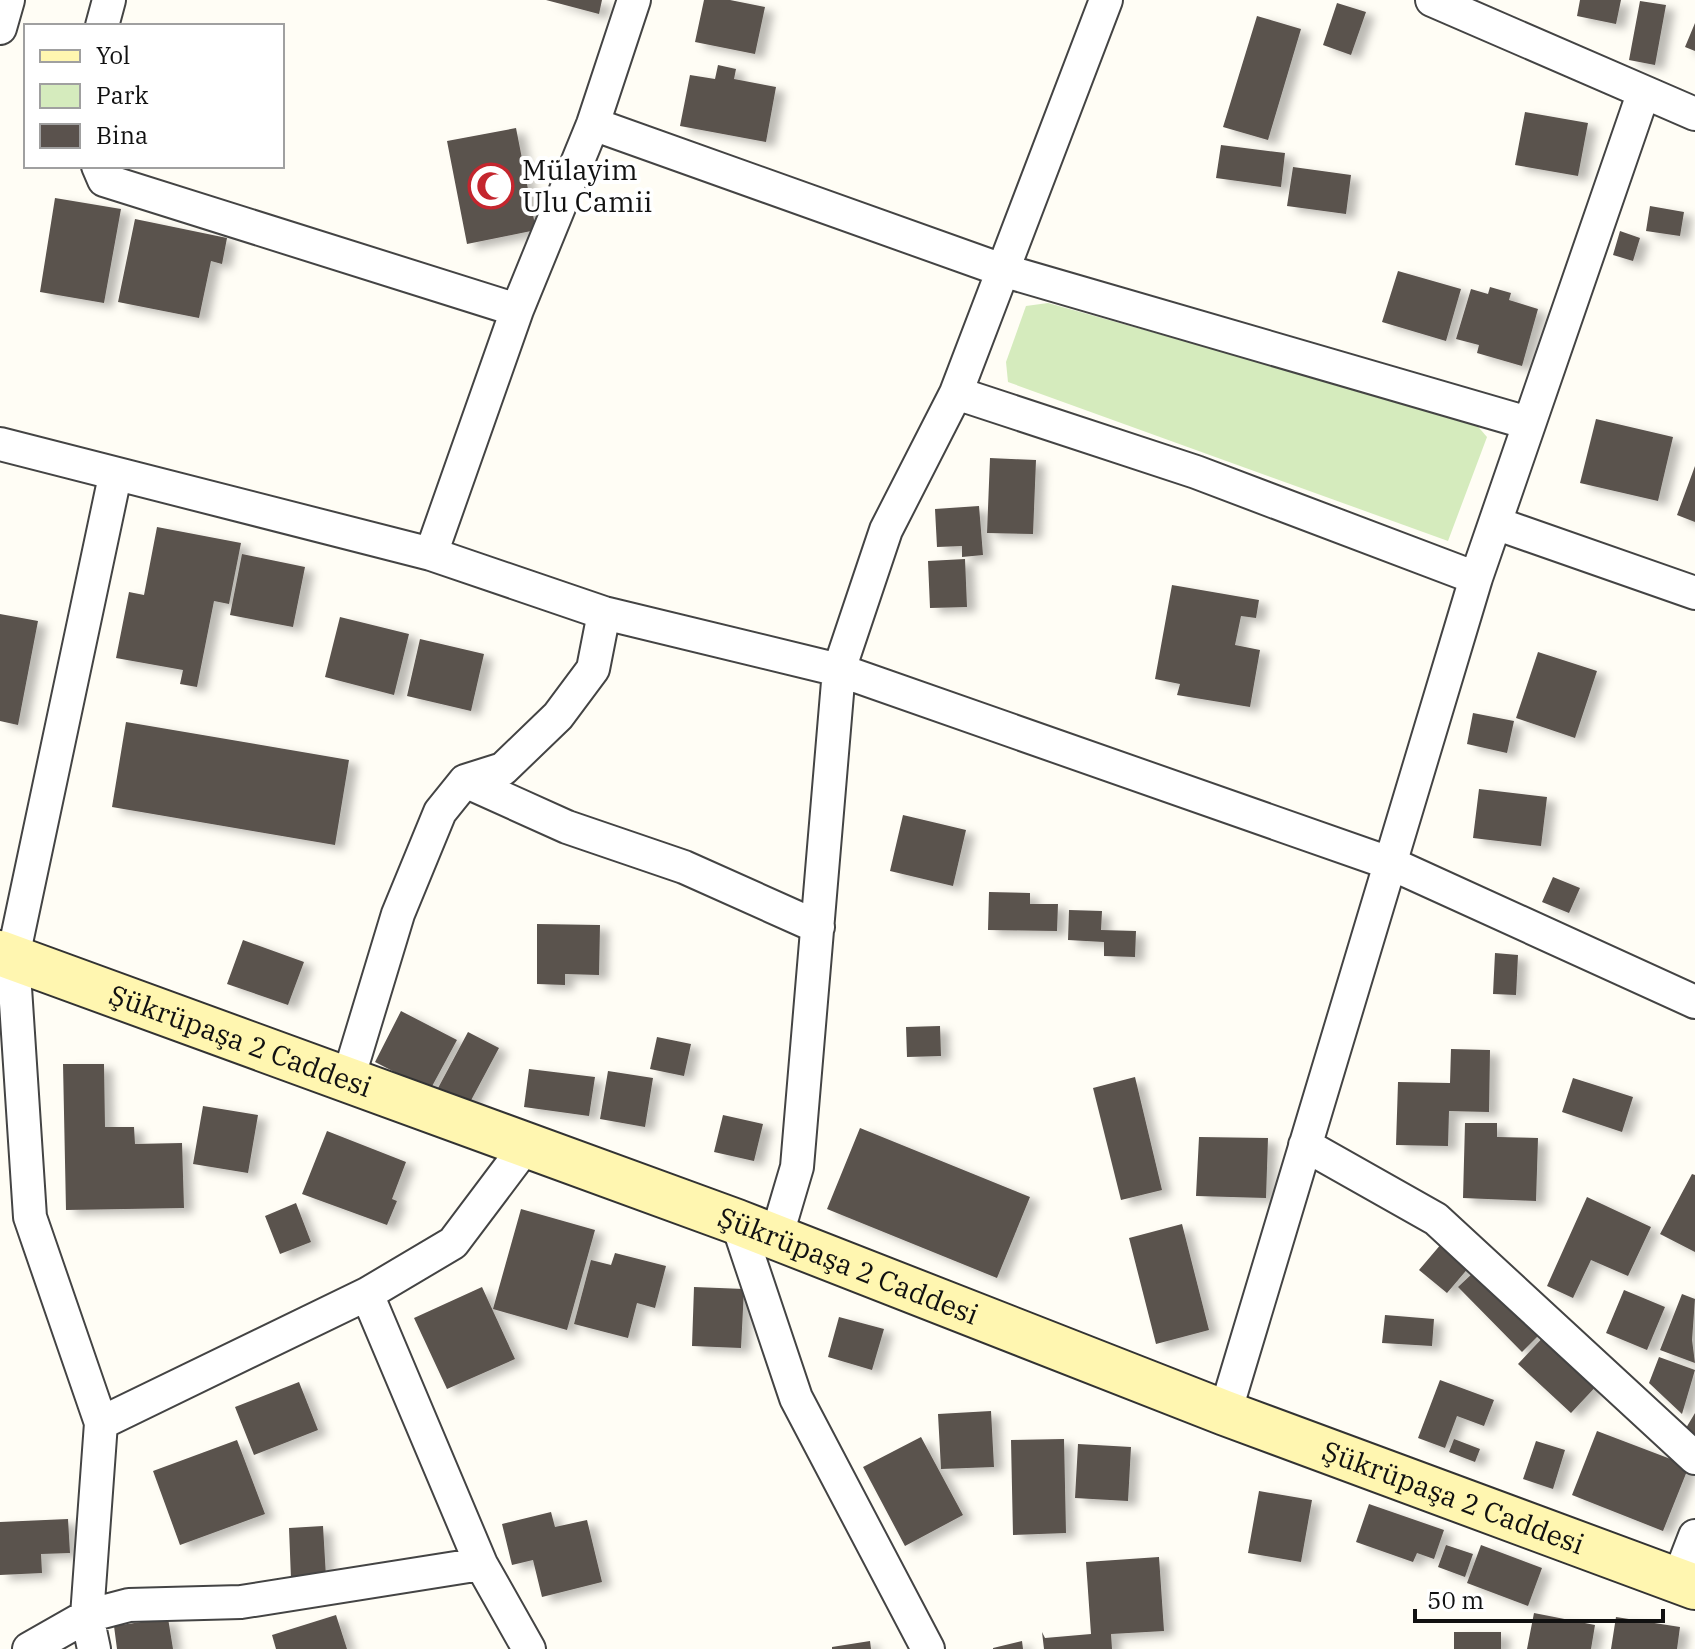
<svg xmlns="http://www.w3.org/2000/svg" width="1695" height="1649" font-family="'IBM Plex Serif',serif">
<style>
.green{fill:#d5ebbd}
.building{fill:#5a524d;filter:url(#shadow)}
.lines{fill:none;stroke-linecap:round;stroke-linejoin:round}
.minor-casing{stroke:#444;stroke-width:36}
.secondary-casing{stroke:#333;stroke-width:48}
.minor{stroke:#fff;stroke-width:32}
.secondary{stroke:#fff6b0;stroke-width:44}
.labels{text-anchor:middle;stroke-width:8;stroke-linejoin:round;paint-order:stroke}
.poi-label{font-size:28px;fill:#111;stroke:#fff;text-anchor:start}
.street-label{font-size:28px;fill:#111;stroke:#fff}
</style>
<defs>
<filter id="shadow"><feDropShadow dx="9" dy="5" stdDeviation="4" flood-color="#0004"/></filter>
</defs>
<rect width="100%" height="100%" fill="#fffdf5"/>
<!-- green -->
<path class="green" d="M1048,303l426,119 13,15 -39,104 -440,-159 -2,-20 20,-56z"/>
<!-- building -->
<path class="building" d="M546,0h56l-3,14z
M704,0h26l35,7 -10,47 -60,-12z
M1580,0h41l-5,24 -39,-8z
M1640,1l26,4 -11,60 -26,-5z
M1337,3l29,9 -15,43 -28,-10z
M1257,16l44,13 -33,111 -45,-13z
M1695,23v28l-10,-4z
M718,65l18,4 -2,10 42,8 -10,55 -86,-16 10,-51 25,4z
M1525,112l63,11 -10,53 -63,-11z
M516,128l20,102 -69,14 -20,-103z
M1221,145l64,8 -4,34 -65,-9z
M1293,167l58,8 -5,39 -59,-8z
M55,198l66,11 -17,94 -64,-11z
M1650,206l34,6 -4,24 -34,-5z
M135,219l92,19 -5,26 -11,-3 -12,57 -81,-16z
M1620,231l20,7 -7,23 -20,-6z
M1398,271l63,18 -15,52 -64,-19z
M1490,287l21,6 -2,7 29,9 -16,57 -45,-13 2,-8 -23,-6 15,-50 17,5z
M1596,419l77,18 -15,64 -78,-18z
M990,458l46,2 -3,74 -46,-1z
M1695,466v56l-18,-7z
M979,506l4,49 -21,2v-11l-25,1 -2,-38z
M157,527l84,16 -12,61 -15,-3 -17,86 -17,-3 3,-14 -67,-12 13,-66 15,3z
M242,554l63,13 -12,60 -63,-12z
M965,559l2,48 -37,1 -2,-47z
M1172,585l87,15 -3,18 -15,-2 -6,29 25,5 -10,57 -73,-12 3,-11 -25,-5z
M0,614l38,7 -20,104 -18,-4z
M340,617l69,17 -15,61 -69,-18z
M420,639l64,15 -13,57 -64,-15z
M1538,652l59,19 -22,67 -59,-20z
M1473,713l41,8 -7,32 -40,-9z
M126,722l223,38 -14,85 -223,-38z
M1479,789l68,8 -6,49 -68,-8z
M903,815l63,15 -13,56 -63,-15z
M1553,877l27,11 -11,25 -27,-11z
M989,892l41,1v11h28l-1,27 -69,-1z
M1069,910l33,1 -1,19 35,1 -1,26 -31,-1v-14l-36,-2z
M537,924l63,1 -1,50 -34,-1v11l-28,-1z
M243,940l61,22 -16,43 -61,-21z
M1495,953l23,2 -2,40 -23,-1z
M401,1011l56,29 -27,50 -55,-28z
M940,1026l1,30 -34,1 -1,-30z
M468,1032l31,16 -31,58 -31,-16z
M657,1037l34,7 -7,32 -34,-7z
M1451,1049l39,1 -1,62 -40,-1 -1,35 -52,-1 2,-63 52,1z
M63,1064h41l1,63h29l1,17 47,-1 2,65 -118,2z
M529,1069l66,8 -6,39 -65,-9z
M608,1071l45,7 -8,49 -45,-8z
M1135,1077l27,113 -41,10 -28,-112z
M1573,1078l60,19 -11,35 -60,-20z
M203,1106l55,9 -10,58 -55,-9z
M723,1115l40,9 -9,37 -40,-9z
M1465,1123h32v14l41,1 -2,63 -73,-3z
M860,1128l170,69 -33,81 -170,-69z
M327,1131l79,31 -14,37 5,2 -10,24 -85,-31z
M1199,1137l69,1 -2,60 -70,-2z
M1692,1174l3,1v77l-35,-18z
M1587,1197l64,30 -23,49 -37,-16 -18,38 -26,-12z
M296,1203l15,39 -31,12 -15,-38z
M521,1209l74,21 -28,100 -74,-21z
M1182,1224l27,106 -53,14 -27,-106z
M1442,1243l28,23 -23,27 -28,-23z
M615,1253l51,13 -11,42 -18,-5 -9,35 -54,-14 17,-64 20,5z
M1475,1271l63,65 -16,16 -64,-65z
M482,1287l33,72 -68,30 -33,-71z
M694,1287l50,2 -3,59 -49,-2z
M1624,1290l41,17 -18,43 -41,-17z
M1682,1294l13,5 -3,41 3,23 -35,-13z
M1385,1315l49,4 -2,27 -50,-3z
M839,1317l45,12 -12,41 -44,-13z
M1548,1332l53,49 -30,32 -53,-49z
M1659,1357l36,13 -13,44 -33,-31z
M1440,1380l54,20 -10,26 -27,-10 -12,32 -27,-10z
M299,1382l19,48 -64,25 -19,-48z
M991,1411l3,56 -53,2 -3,-55z
M1695,1413v23l-9,-8z
M1597,1431l92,35 -26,65 -91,-36z
M921,1437l42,78 -58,31 -42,-79z
M1064,1439l2,94 -53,2 -2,-95z
M1454,1439l26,10 -5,13 -26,-10z
M237,1440l28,74 -85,31 -27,-74z
M1536,1441l29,9 -12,39 -30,-10z
M1078,1444l53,3 -3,54 -53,-3z
M1259,1491l53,9 -11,62 -53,-9z
M1369,1504l75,26 -10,29 -17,-6 -4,9 -57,-20z
M551,1512l4,15 32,-7 15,62 -60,15 -9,-37 -21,5 -10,-41z
M68,1519l2,34 -29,1 1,19 -42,2v-53z
M323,1526l3,51 -35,2 -2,-51z
M1446,1545l27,9 -8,23 -27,-10z
M1481,1545l61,23 -14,38 -61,-23z
M1159,1557l5,74 -53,3 1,15h-68l-2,-17 3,6 46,-4 -5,-72z
M1534,1613l61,12 -4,24h-64z
M336,1615l11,34h-71l-4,-14z
M1616,1617l64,10 -3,22h-66z
M168,1618l5,31h-56l-3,-23z
M1454,1632h47v17h-47z
M870,1641l1,8h-39v-2z
M1022,1641l1,8h-30v-1z"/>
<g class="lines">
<!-- minor casing -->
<g class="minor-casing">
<path id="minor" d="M1432,0l263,114
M102,26l7,-26
M0,28l8,-28
M593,124l409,146 526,153
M98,166l6,14 413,130
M956,393l240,79 280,106
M0,444l431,110 173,59 235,57 553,194 303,138
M1495,523l200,70
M431,554l86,-244 76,-186 41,-124
M465,781l102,46 117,40 134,60
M348,1079l50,-165 42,-102 25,-31 38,-12 55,-53 35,-47 11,-56
M1305,1145l131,74 259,239
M737,1222l59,176 132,251
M776,1238l21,-71 42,-497 47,-140 70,-137 150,-393
M367,1294l114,270 48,85
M1225,1413l251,-835 167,-484
M101,1423l266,-129 86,-51 73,-97
M1678,1580l17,-44
M29,1649l58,-33 42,-11 112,-3 240,-38
M94,1649l-7,-33 14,-193 -71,-206 -17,-260 102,-481"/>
</g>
<!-- secondary casing -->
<g class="secondary-casing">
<g id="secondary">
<path id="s1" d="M0,953l737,269 488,191 470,174"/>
</g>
</g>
<!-- minor -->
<use href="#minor" class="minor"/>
<!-- secondary -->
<use href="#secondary" class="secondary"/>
</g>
<!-- icons -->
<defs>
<g id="mosque-ring" transform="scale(2.3)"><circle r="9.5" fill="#fff" stroke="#c4262e" stroke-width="1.5"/><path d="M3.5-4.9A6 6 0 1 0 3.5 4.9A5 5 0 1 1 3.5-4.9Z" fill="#c4262e"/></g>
</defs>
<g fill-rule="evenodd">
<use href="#mosque-ring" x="491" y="186"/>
</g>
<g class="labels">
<!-- poi labels -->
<g class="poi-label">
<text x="522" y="180">Mülayim<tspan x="522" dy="32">Ulu Camii</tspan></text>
</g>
<!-- street labels -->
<g class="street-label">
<text dy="10" stroke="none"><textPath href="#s1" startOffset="256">Şükrüpaşa 2 Caddesi</textPath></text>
<text dy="10" stroke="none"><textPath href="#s1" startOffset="904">Şükrüpaşa 2 Caddesi</textPath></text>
<text dy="10" stroke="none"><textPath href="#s1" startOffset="1552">Şükrüpaşa 2 Caddesi</textPath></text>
</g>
</g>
<!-- legend -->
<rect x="24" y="24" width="260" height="144" fill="#ffffff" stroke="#a0a0a0" stroke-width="2"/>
<rect x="40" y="50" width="40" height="12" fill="#fff6b0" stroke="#a0a0a0" stroke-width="2"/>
<text x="96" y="64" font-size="24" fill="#111111">Yol</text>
<rect x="40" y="84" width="40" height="24" fill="#d5ebbd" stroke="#a0a0a0" stroke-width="2"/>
<text x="96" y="104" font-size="24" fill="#111111">Park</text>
<rect x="40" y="124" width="40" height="24" fill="#5a524d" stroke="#a0a0a0" stroke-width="2"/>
<text x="96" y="144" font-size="24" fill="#111111">Bina</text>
<!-- scale -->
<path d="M1415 1609v12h248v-12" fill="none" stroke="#111111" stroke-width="4"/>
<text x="1427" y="1609" font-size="24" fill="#111111" stroke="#ffffff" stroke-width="6" paint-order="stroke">50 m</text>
</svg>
